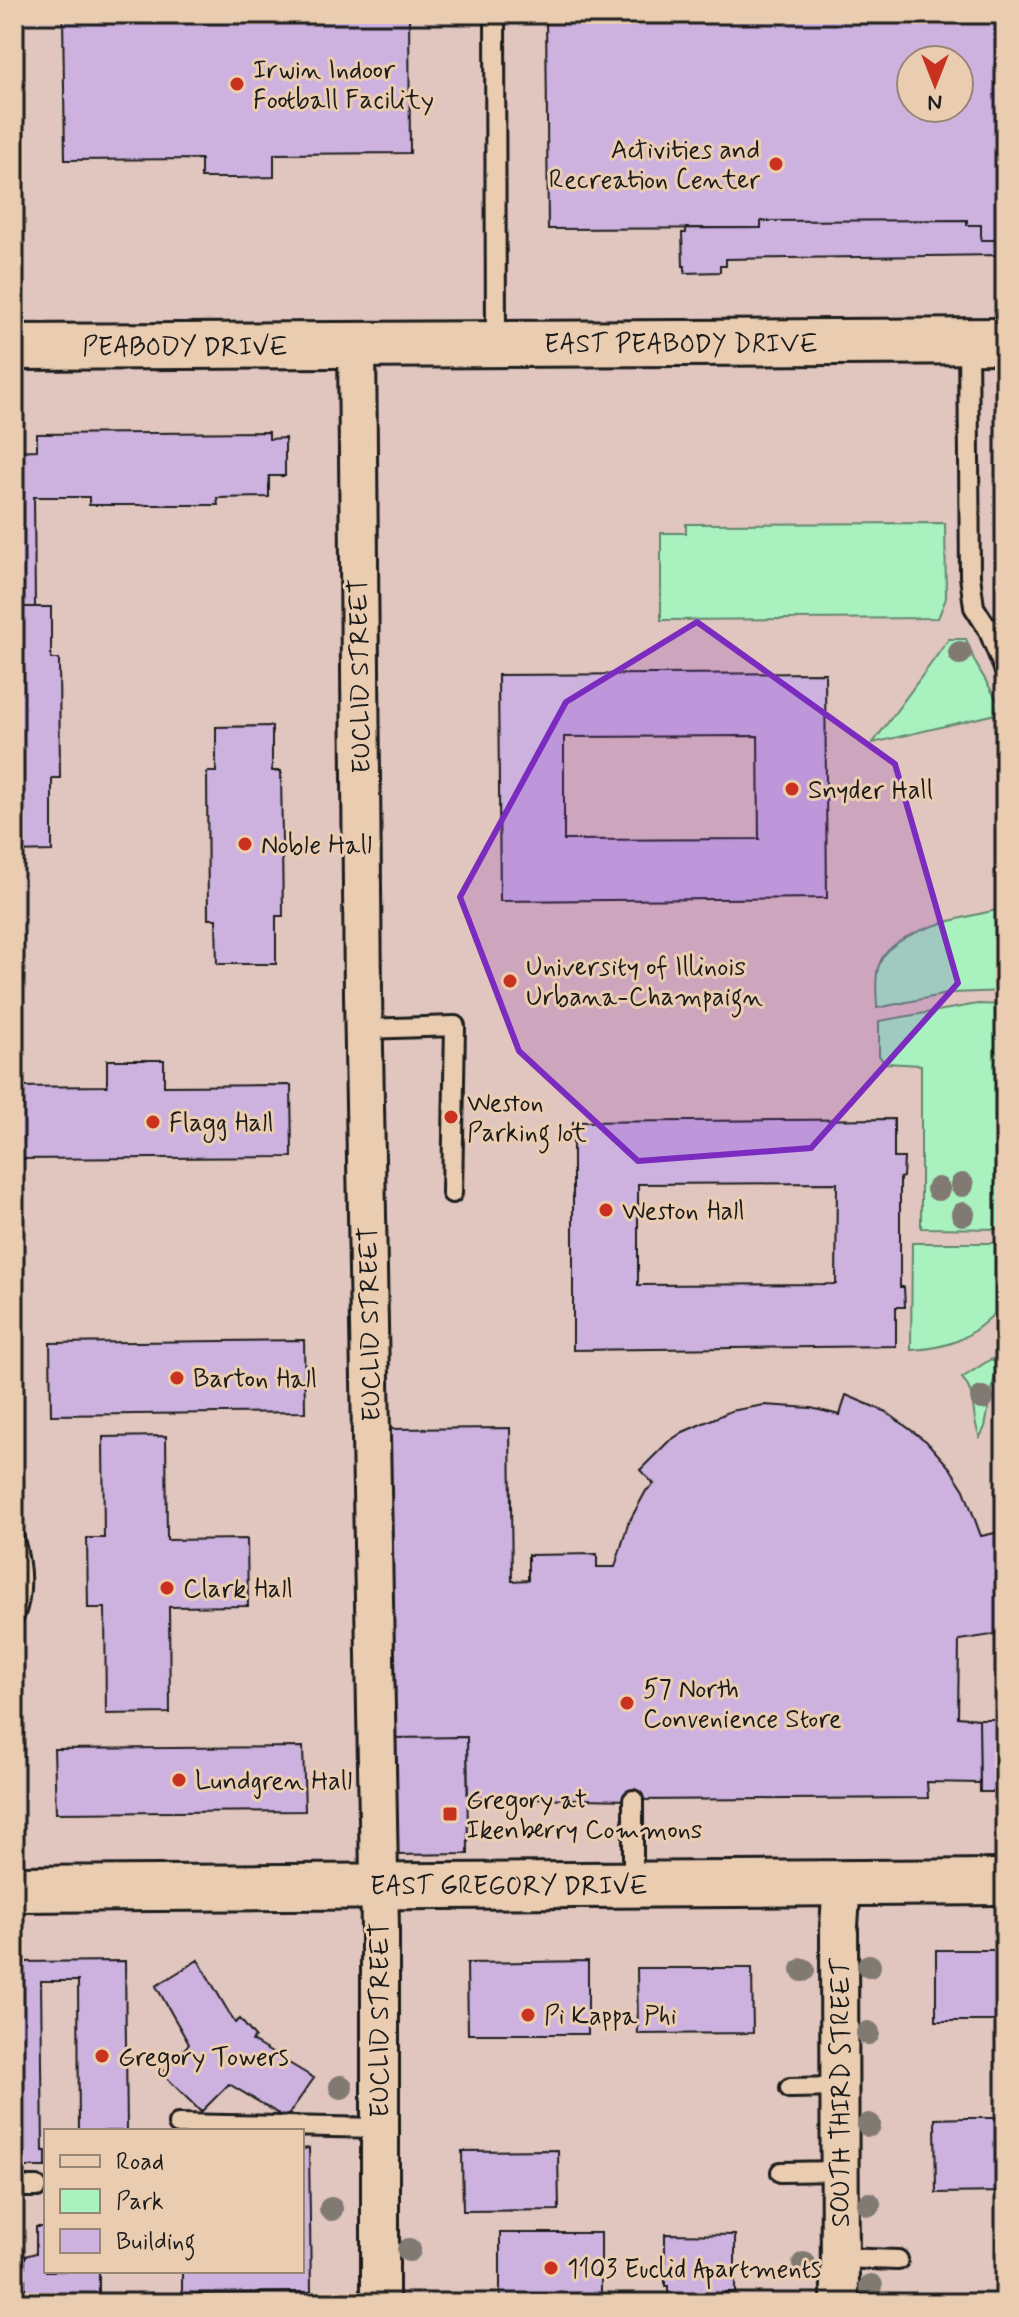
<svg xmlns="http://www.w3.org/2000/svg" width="1019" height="2317" font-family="Mynerve,sans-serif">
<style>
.green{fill:#a9f2c0;stroke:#62876e;stroke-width:2}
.building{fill:#cdb2e0;stroke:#1c1c1c;stroke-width:2;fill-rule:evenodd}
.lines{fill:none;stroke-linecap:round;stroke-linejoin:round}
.lane-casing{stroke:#1c1c1c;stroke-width:24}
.street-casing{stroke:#1c1c1c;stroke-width:42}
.secondary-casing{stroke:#1c1c1c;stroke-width:50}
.lane{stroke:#eacdb1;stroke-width:18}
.street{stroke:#eacdb1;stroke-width:36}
.secondary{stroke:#eacdb1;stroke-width:44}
.tree{fill:#807a73}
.marked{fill:#7b2cbf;fill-opacity:0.2;stroke:#7b2cbf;stroke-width:6;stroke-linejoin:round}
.poi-dot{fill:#c8321e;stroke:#eacdb1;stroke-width:3}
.labels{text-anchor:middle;stroke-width:6;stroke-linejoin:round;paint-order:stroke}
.poi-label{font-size:26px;fill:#1c1c1c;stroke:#eacdb1;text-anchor:start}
.street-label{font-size:26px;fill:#1c1c1c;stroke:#eacdb1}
</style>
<rect width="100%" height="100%" fill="#e1c5bf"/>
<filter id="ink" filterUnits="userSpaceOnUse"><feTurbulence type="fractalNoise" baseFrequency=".0125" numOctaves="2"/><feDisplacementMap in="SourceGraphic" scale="16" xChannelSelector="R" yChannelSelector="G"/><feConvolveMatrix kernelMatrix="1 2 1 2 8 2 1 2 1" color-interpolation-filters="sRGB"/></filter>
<g filter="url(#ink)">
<!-- green -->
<path class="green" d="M945,523l1,75 -8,20 -277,2v-87h25v-9z
M949,639h17l9,23 23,40 -2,12 -123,29z
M1005,908v83l-53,2 -75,15c0,-13 -3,-31 2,-43 13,-38 91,-48 126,-57z
M978,1004l27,1v224l-84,-1v-163l-36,-2 -6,-7v-35z
M912,1243h93v61c-35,32 -45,43 -94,46z
M991,1359l6,5 -12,63 -5,10c-10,-21 -2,-41 -18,-59z"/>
<!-- building -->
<path class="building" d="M63,14h346l1,139 -136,1v23l-37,1h-36v-19l-136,1z
M546,14h459v226h-24v-15h-14v-5l-206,1v7l-213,1zM911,60h48v48h-48z
M967,220v5h14v15h24v18h-5v-3l-274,4v7h-6v6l-35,1v-7h-2l-1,-33h4v-5h75v-7z
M269,432v7l16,-1v38h-16v21l-52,1 1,7h-129v-8h-55l1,110h-21v-156l23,-1v-16z
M14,607h37v52h8l1,119h-8v73l-38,1z
M825,673l2,225 -327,3 -2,-226zM758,736l1,103 -195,1v-103z
M272,726v45h9l2,145h-7v48h-59l-1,-45h-8l-1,-147h9v-45z
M107,1060h57v26l127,-1 1,72 -278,2v-72l93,-1z
M894,1119v39h10l-1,19 -3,1v109h4l1,20h-9v39l-323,4v-228zM837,1183l-1,101 -198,1v-101z
M304,1340l1,72 -254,3 -1,-72z
M846,1395l40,17 40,29 24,27 14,22 17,46 24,-5v102l-46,7 -1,77 21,2 1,64 -53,-1 1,16 -295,2 -165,-3 -1,-60 -74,1 -6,-309 123,-1 2,153 16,-1v-25l69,-1v13h18l13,-43 18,-33 8,-7 -14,-14 28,-28 15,-10 48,-21 33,-6 47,3 29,7z
M166,1436l1,104 80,-1 1,67 -79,1 1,106 -64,1 -1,-106h-17l-1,-70h17l-1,-101z
M979,1719h26v73h-25z
M467,1737l1,117 -74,1 -1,-117z
M303,1747l2,64 -249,2 -2,-64z
M936,1950h69v71h-69z
M198,1960l37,63 5,-4 15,18 -3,4 62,37 -28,40 -57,-34 -28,28 -39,-39 27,-29 -33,-58z
M125,1961l2,170h-48l-1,-150h-37l2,170h3v16h-32v-205z
M588,1961v73h-120l-1,-71z
M637,1968h115l1,65 -115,1z
M1002,2047h3v70h-3z
M966,2118h39v74l-69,1 -1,-74z
M309,2148l2,144 -129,2v-23h120v-122z
M558,2150l1,60 -96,1 -1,-60z
M36,2227h10v44h53v32h-74v-47l11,-3z
M500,2233h101v70h-101z
M665,2234l70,1v57h-10v11h-57v-17h-3z"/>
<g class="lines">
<!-- lane casing -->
<g class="lane-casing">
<path id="lane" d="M495,14l1,330
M968,341l2,235 4,31 14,22 17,-1
M988,629l17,42
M364,1029l91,-3 -3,167
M14,1539c7,26 10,53 0,77
M633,1885v-85
M790,2088l51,-1
M178,2124l202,4
M781,2172l60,-1
M14,2187h23
M840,2258l58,2"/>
</g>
<!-- street casing -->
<g class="street-casing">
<path id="street" d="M357,345l6,649 17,936v373
M840,2303l-1,-377 3,-43"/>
</g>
<!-- secondary casing -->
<g class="secondary-casing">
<path id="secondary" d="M14,347l991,-6
M14,1889l991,-7"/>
</g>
<!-- lane -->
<use href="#lane" class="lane"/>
<!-- street -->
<use href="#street" class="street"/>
<!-- secondary -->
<use href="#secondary" class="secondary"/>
</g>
<!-- trees -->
<g class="tree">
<circle cx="960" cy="653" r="12"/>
<circle cx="962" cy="1185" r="12"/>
<circle cx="938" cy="1189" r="12"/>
<circle cx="963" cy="1214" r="12"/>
<circle cx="982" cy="1398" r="12"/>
<circle cx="869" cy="1966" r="12"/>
<circle cx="803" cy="1970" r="12"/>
<circle cx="868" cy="2033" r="12"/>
<circle cx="341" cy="2087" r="12"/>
<circle cx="869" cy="2125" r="12"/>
<circle cx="869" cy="2204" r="12"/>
<circle cx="331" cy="2209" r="12"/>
<circle cx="409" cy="2250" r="12"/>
<circle cx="804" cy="2264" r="12"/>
<circle cx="871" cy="2286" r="12"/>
</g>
</g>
<!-- marked area -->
<path class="marked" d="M697,622l198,142 63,219 -147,165 -173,13 -119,-110 -59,-154 106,-195z"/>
<!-- markers -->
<g class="poi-dot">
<circle cx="237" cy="84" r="8"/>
<circle cx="776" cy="164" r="8"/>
<circle cx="792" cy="789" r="8"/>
<circle cx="245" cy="844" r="8"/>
<circle cx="510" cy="981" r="8"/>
<circle cx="451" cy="1117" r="8"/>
<circle cx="153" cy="1122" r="8"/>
<circle cx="606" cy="1210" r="8"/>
<circle cx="177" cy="1378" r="8"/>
<circle cx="167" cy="1588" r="8"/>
<circle cx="627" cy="1703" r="8"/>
<circle cx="179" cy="1780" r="8"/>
<rect x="442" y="1806" width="16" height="16" rx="4"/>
<circle cx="528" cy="2015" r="8"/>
<circle cx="102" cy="2056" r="8"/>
<circle cx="551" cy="2268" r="8"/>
</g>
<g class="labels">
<!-- poi labels -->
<g class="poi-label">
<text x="253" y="78">Irwin Indoor<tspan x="253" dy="30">Football Facility</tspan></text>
<text x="760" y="158" text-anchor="end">Activities and<tspan x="760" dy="30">Recreation Center</tspan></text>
<text x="808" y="798">Snyder Hall</text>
<text x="261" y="853">Noble Hall</text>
<text x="526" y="975">University of Illinois<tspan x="526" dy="30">Urbana-Champaign</tspan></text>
<text x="467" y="1111">Weston<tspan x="467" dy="30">Parking lot</tspan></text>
<text x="169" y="1131">Flagg Hall</text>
<text x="622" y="1219">Weston Hall</text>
<text x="193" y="1387">Barton Hall</text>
<text x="183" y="1597">Clark Hall</text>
<text x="643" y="1697">57 North<tspan x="643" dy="30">Convenience Store</tspan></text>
<text x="195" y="1789">Lundgren Hall</text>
<text x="466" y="1808">Gregory at<tspan x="466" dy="30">Ikenberry Commons</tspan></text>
<text x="544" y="2024">Pi Kappa Phi</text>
<text x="118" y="2065">Gregory Towers</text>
<text x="567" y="2277">1103 Euclid Apartments</text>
</g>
<!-- street labels -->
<g class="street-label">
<text x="681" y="352">EAST PEABODY DRIVE</text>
<text x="185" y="355">PEABODY DRIVE</text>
<text transform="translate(359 676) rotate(-91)" y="9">EUCLID STREET</text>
<text transform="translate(369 1324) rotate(-91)" y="9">EUCLID STREET</text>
<text x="509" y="1894">EAST GREGORY DRIVE</text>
<text transform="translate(379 2020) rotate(-90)" y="9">EUCLID STREET</text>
<text transform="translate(840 2093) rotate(-90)" y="9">SOUTH THIRD STREET</text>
</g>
</g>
<!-- margin -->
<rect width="1019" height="2317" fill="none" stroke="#eacdb1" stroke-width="48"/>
<rect x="24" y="24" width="971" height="2269" fill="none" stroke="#1c1c1c" stroke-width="3" filter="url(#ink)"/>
<!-- legend -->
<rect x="44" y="2129" width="260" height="144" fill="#eacdb1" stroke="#988675" stroke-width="2"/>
<rect x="60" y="2155" width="40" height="12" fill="#eacdb1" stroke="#988675" stroke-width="2"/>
<text x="116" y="2169" font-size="24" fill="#1c1c1c">Road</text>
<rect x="60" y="2189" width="40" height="24" fill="#a9f2c0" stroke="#988675" stroke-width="2"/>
<text x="116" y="2209" font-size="24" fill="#1c1c1c">Park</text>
<rect x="60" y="2229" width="40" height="24" fill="#cdb2e0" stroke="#988675" stroke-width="2"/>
<text x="116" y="2249" font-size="24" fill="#1c1c1c">Building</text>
<!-- north arrow -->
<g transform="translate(935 84) rotate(180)"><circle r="38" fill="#eacdb1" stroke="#988675" stroke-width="2"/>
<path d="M0-6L14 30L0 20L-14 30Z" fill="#c8321e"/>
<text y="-12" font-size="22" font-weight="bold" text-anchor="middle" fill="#1c1c1c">N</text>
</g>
</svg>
